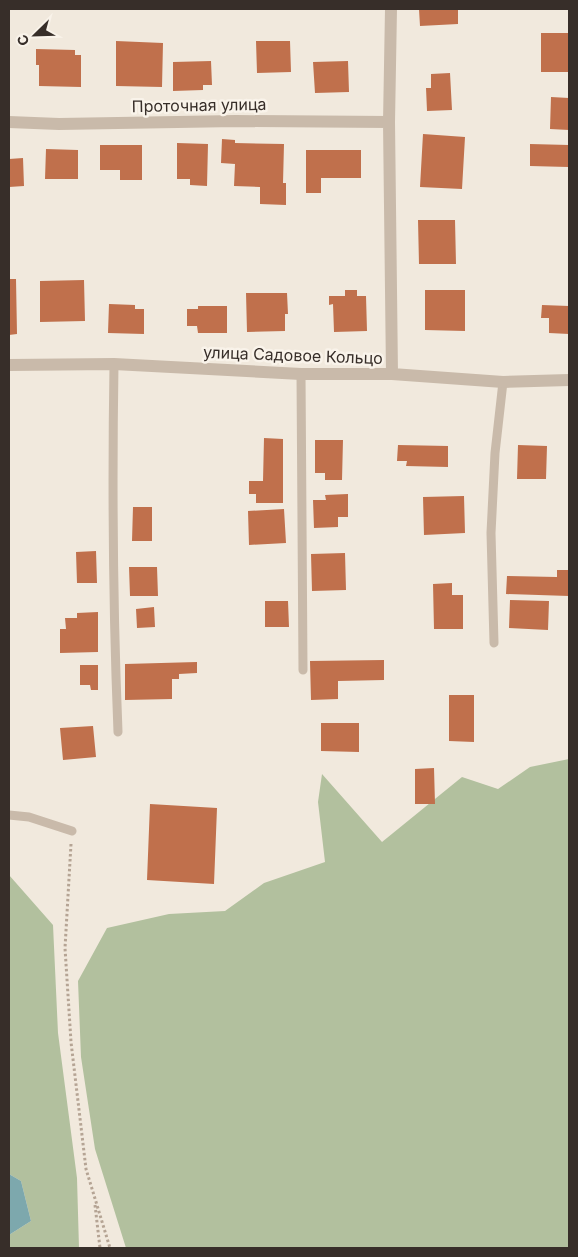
<svg xmlns="http://www.w3.org/2000/svg" width="578" height="1257" font-family="Inter,sans-serif">
<style>
.green{fill:#b2c09e}
.water{fill:#7da8ad}
.building{fill:#c0704c}
.lines{fill:none;stroke-linecap:round;stroke-linejoin:round}
.path{stroke:#b5a494;stroke-width:3;stroke-dasharray:2.5 2.5;stroke-linecap:butt}
.service{stroke:#c9baaa;stroke-width:9}
.minor{stroke:#c9baaa;stroke-width:12}
.labels{text-anchor:middle;stroke-width:5;stroke-linejoin:round;paint-order:stroke}
.street-label{font-size:16px;fill:#372e29;stroke:#f9f3ea}
</style>
<rect width="100%" height="100%" fill="#f1e9dd"/>
<!-- green -->
<path class="green" d="M569,759v489h-443l-31,-99 -14,-92 -3,-76 29,-53 62,-14 56,-3 39,-28 61,-21 -7,-60 4,-28 60,68 80,-65 36,12 32,-22z
M9,875l44,50 5,108 19,145 2,70h-70v-13l22,-14 -10,-40 -12,-7z"/>
<!-- water -->
<path class="water" d="M9,1174l12,7 10,40 -22,14z"/>
<!-- building -->
<path class="building" d="M419,9h39v15l-38,2z
M541,33h28v39h-28z
M116,41l47,2 -1,44 -46,-1z
M256,41h34l1,31 -34,1z
M36,49l39,1v5h6v32l-42,-1v-21h-3z
M211,61l1,24h-9v5l-30,1v-29z
M348,61l1,31 -34,1 -2,-31z
M450,73l2,37 -25,1 -1,-23h5v-14z
M551,97l18,1v32l-19,-1z
M423,134l42,3 -3,52 -42,-2z
M222,139l13,1v3l49,1 -1,39h3v22l-26,-1v-17l-26,-1 1,-22 -14,-1z
M177,143l31,1 -1,42 -17,-1v-6h-13z
M530,144l39,1 -1,22 -38,-1z
M100,145h42v35h-22v-10h-20z
M46,149l32,1v29h-33z
M306,150h55v28h-40v15h-15z
M23,158l1,28 -15,1v-28z
M418,220h37l1,44h-37z
M9,279h7l1,55 -8,1z
M84,280l1,41 -45,1v-41z
M345,290h12v6h9l1,35 -33,1 -1,-28 -4,1v-9h16z
M425,290h40v41l-40,-1z
M246,293h41l1,21h-3v17l-38,1z
M109,304l26,1v4h9v25l-36,-1z
M542,305l27,1v28l-20,-1v-15h-8z
M198,306h29v27h-29l-1,-7h-10v-17h11z
M264,438l19,1v64h-27v-9h-7v-13h14z
M315,440h28l-1,40h-17v-7h-10z
M398,445l50,1v21l-42,-1 1,-5h-10z
M518,445l29,1 -1,33h-29z
M348,494v23h-10v10l-24,1 -1,-28h13l-1,-5z
M464,496l1,37 -41,2 -1,-38z
M133,507h19v34h-20z
M284,509l2,34 -37,2 -1,-34z
M96,551l1,32h-20l-1,-31z
M345,553l1,37 -34,1 -1,-37z
M129,567h28l1,29h-28z
M557,570h12v26l-63,-2 1,-18 50,1z
M452,583v12h11v34h-29l-1,-45z
M510,600l39,1 -1,29 -39,-2z
M265,601h23l1,26h-24z
M154,607l1,20 -18,1 -1,-19z
M98,612v40l-38,1v-24h6l-1,-11h12v-5z
M384,660v20l-46,1v18l-27,1 -1,-39z
M197,662v11l-18,1v5h-7v20l-47,1v-36z
M80,665h18v25h-7l-1,-5h-10z
M449,695h25v47l-25,-1z
M321,723h38v29l-38,-1z
M93,726l3,31 -33,3 -3,-32z
M434,768l1,36h-20v-35z
M150,804l67,4 -3,76 -67,-4z"/>
<g class="lines">
<!-- path -->
<path class="path" d="M71,844l-6,104 6,94 15,127 24,79
M95,1205l5,43"/>
<!-- service -->
<path class="service" d="M114,364c-2,123 -1,245 4,368
M301,374l2,296
M494,643l-3,-110 4,-80 8,-71
M9,815l20,2 43,14"/>
<!-- minor -->
<path class="minor" d="M391,9l-2,113 3,252
M9,122l50,2 177,-3 153,1
M9,365l105,-1 187,10h91l111,8 66,-2"/>
</g>
<g class="labels">
<!-- street labels -->
<g class="street-label">
<text transform="translate(199 105) rotate(-1)" y="6">Проточная улица</text>
<text transform="translate(293 355) rotate(2)" y="6">улица Садовое Кольцо</text>
</g>
</g>
<!-- border -->
<rect width="578" height="1257" fill="none" stroke="#372e29" stroke-width="20"/>
<!-- north arrow -->
<g transform="translate(35 35) rotate(247)" stroke="#f9f3ea" stroke-width="4" paint-order="stroke">
<path d="M0-4L9 19L0 12L-9 19Z" fill="#372e29"/>
<text y="-8" font-size="14" font-weight="bold" text-anchor="middle" fill="#372e29">С</text>
</g>
</svg>
